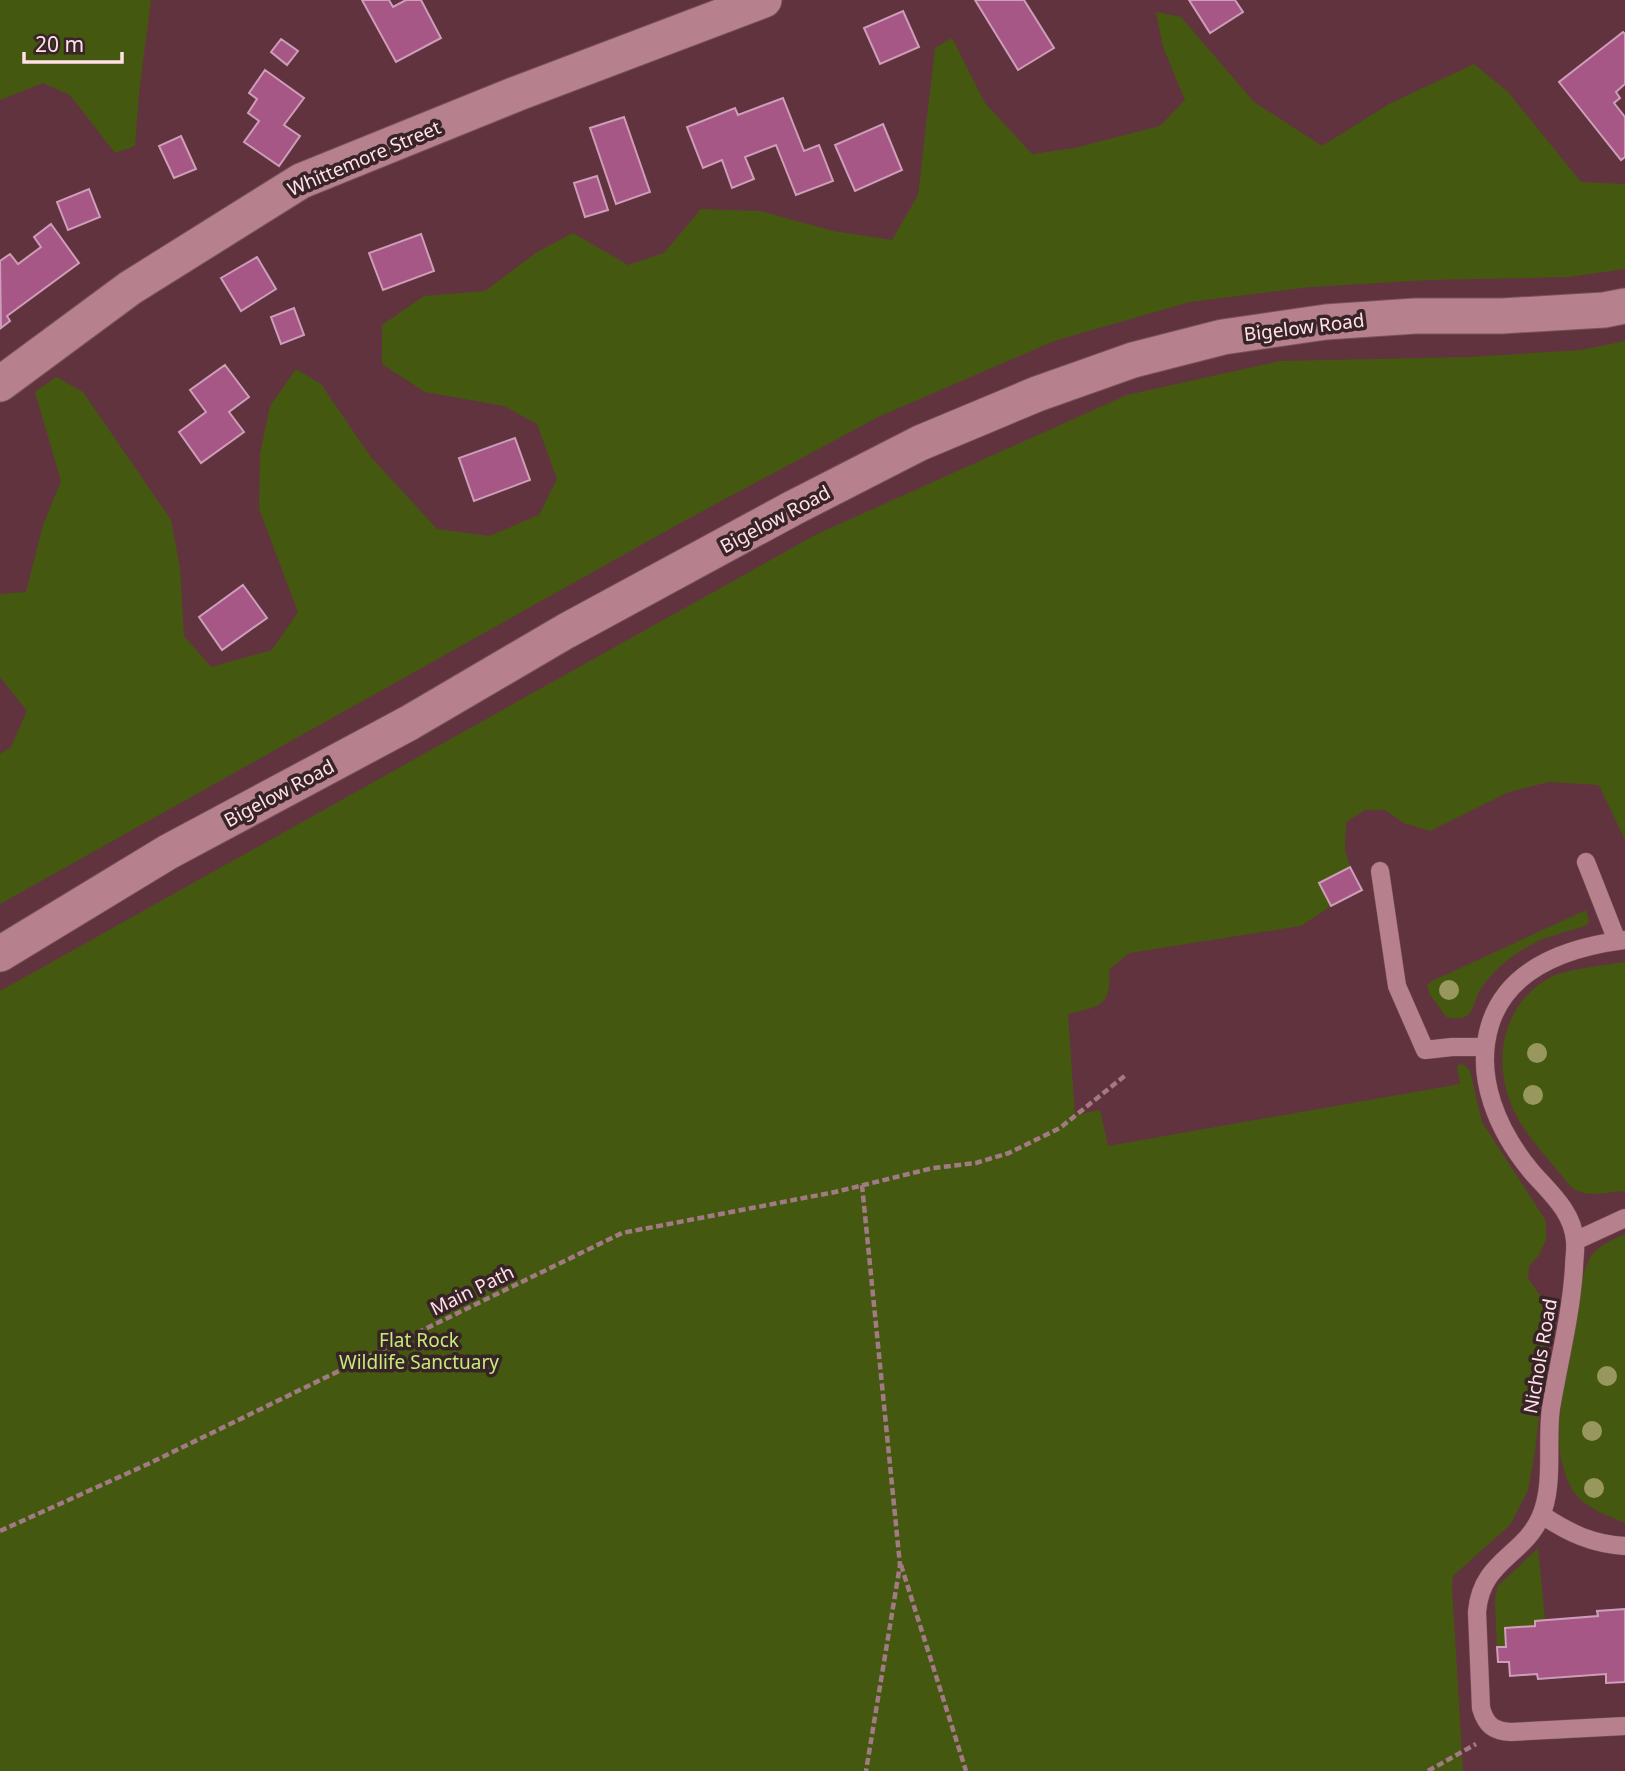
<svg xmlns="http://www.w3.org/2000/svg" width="1625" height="1771" font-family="'Noto Sans',sans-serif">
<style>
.green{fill:#44590f}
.building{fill:#a65786;stroke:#ce9eb9;stroke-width:2}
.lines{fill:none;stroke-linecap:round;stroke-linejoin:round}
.lane-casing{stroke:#78525b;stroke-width:19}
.street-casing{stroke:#78525b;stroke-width:37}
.path{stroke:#a27a84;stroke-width:4.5;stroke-dasharray:7 3.5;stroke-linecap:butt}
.lane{stroke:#b6818d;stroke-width:18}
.street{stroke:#b6818d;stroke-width:35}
.tree{fill:#98985e}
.labels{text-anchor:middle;stroke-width:7;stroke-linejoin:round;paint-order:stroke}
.street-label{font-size:19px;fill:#ffe1e7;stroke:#382328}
.park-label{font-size:19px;fill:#c5eb78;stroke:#382328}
</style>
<rect width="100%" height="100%" fill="#61333f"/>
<!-- green -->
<path class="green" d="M0,0h151l-12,93 -4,53 -20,7 -45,-58 -27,-12 -43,17z
M1156,12l25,5 73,85 68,44 67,-42 85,-40 34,28 73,90 44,2v85l-56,8 -140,3 -118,7 -121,15 -136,39 -176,76 -194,104 -684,383v-150l11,-7 16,-36 -27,-34v-83l26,-2 17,-67 18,-44 -26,-89 21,-15 27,15 88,128 9,48 4,68 27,31 61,-17 26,-38 -39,-103 1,-55 10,-48 26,-37 25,15 49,72 67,73 52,7 50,-21 18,-36 -20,-55 -33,-18 -79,-14 -43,-28v-39l42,-29 61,-5 52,-39 36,-19 55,32 36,-12 37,-44 59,2 73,20 59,9 26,-45 17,-147 17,-10 33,65 47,51 42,-6 86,-22 25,-26 -22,-53z
M1625,341v499l-26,-55 -50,-3 -40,10 -79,39 -26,-8 -19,-13h-20l-19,12 -1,28 5,17 -31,16 12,23 -30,20 -172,27 -20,17c3,37 -10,36 -41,44l7,101 25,-5 8,36 352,-62 -3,-17 3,-3 5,1 5,6 12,51 64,99v19l-7,15 -10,11 -1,12 19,28 2,24 -14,121 -7,39 -18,35 -57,51 -1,11 11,184h-1463v-780l817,-457 310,-139 153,-34 189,-4 112,-7z
M1586,910l3,13c-9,7 -21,7 -31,11 -20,6 -38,15 -54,29 -8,7 -20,19 -25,29 -9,19 -6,30 -33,25l-17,-24 -2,-8 5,-4z
M1625,962v229c-18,1 -41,8 -55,-5 -16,-21 -36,-41 -50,-64 -30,-49 -23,-116 31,-145 16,-8 55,-12 74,-15z
M1625,1234v289c-18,-8 -43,-16 -53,-34 -6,-11 -10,-24 -12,-36 -5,-34 14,-167 30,-195 7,-12 23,-19 35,-24z
M1538,1548l7,72 -10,1v5l-30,2 1,19h-9l-2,-45 2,-15z"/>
<!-- building -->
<path class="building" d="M362,0h27l4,7 13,-7h15l20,38 -45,24z
M975,0h49l30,48 -36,22z
M1189,0h46l8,12 -33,21z
M903,11l16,36 -39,17 -16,-36z
M1623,32l2,2v50l-9,8 4,6 -6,5 11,14v40l-4,3 -62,-78z
M281,39l17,12 -11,14 -16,-13z
M265,70l39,28 -20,27 16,11 -21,30 -35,-24 15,-21 -11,-8 9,-14 -8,-6z
M783,98l21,53 15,-6 14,36 -37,14 -20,-50 -31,12 9,22 -22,9 -10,-28 -19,8 -16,-41 48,-19 3,7z
M624,117l26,75 -34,12 -26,-76z
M883,124l19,46 -47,21 -20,-46z
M181,136l15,33 -22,9 -15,-32z
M597,176l11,34 -23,7 -11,-34z
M89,189l11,28 -32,13 -11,-28z
M51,224l28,39 -72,53 3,5 -9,7 -1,-67 10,-7 8,10 23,-17 -7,-10z
M421,234l13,37 -51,19 -14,-37z
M257,257l19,32 -35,22 -20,-33z
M294,308l10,27 -23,9 -10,-27z
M225,365l24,32 -20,15 15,20 -43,31 -22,-31 27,-20 -16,-22z
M515,438l15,42 -56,21 -15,-43z
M243,585l24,33 -45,32 -23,-33z
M1350,867l12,23 -31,16 -12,-23z
M1625,1609v73l-19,1v-9l-68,5 -1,-5 -27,2 -1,-14h-11l-1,-15h9l-1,-19 30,-2v-5l63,-5 -1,-5z"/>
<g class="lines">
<!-- lane casing -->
<g class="lane-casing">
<path id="lane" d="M1586,862l31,79
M1380,871l17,115 28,64 27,-3h33
M1625,940c-55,7 -117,27 -135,85 -16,52 8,106 41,146 18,21 42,40 44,70 1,9 -1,18 -1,27 -3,47 -15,93 -23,140 -5,35 4,77 -11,110 -17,38 -59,43 -63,94l4,96c5,17 12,23 30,24l114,-6
M1575,1241l50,-23
M1542,1515c27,18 50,29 83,31"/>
</g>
<!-- street casing -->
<g class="street-casing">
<path id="street" d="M0,384l130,-96 171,-107 215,-87 248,-94
M0,954l168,-102 241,-129 157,-92 227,-123 127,-65 117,-49 96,-34 90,-23 103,-15 89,-6h87l102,-6 21,-4"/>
</g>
<!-- path -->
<path class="path" d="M862,1185l38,380 -34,206
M0,1531l148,-67 474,-231 213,-41 98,-24 43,-5 33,-10 51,-25 67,-54
M901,1565l65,206
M1428,1771l48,-27"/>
<!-- lane -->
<use href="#lane" class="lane"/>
<!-- street -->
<use href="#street" class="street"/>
</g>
<!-- trees -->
<g class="tree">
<circle cx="1449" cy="990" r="10"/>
<circle cx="1537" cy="1053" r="10"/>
<circle cx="1533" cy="1095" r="10"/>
<circle cx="1607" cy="1376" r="10"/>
<circle cx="1592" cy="1431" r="10"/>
<circle cx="1594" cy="1488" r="10"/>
</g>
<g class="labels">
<!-- street labels -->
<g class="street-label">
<text transform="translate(364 158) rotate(-23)" y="7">Whittemore Street</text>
<text transform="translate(1304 327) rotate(-7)" y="7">Bigelow Road</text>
<text transform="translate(775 519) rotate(-28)" y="7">Bigelow Road</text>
<text transform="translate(279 793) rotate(-28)" y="7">Bigelow Road</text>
<text transform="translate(472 1290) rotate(-26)" y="7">Main Path</text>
<text transform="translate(1540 1356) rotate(-80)" y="7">Nichols Road</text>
</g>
<!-- park labels -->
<g class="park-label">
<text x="419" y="1347">Flat Rock<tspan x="419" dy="22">Wildlife Sanctuary</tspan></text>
</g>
</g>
<!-- scale -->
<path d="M24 52v10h98v-10" fill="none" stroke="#ffe1e7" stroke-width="3.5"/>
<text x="35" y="52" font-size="21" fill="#ffe1e7" stroke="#382328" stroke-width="5" paint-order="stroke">20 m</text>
</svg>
